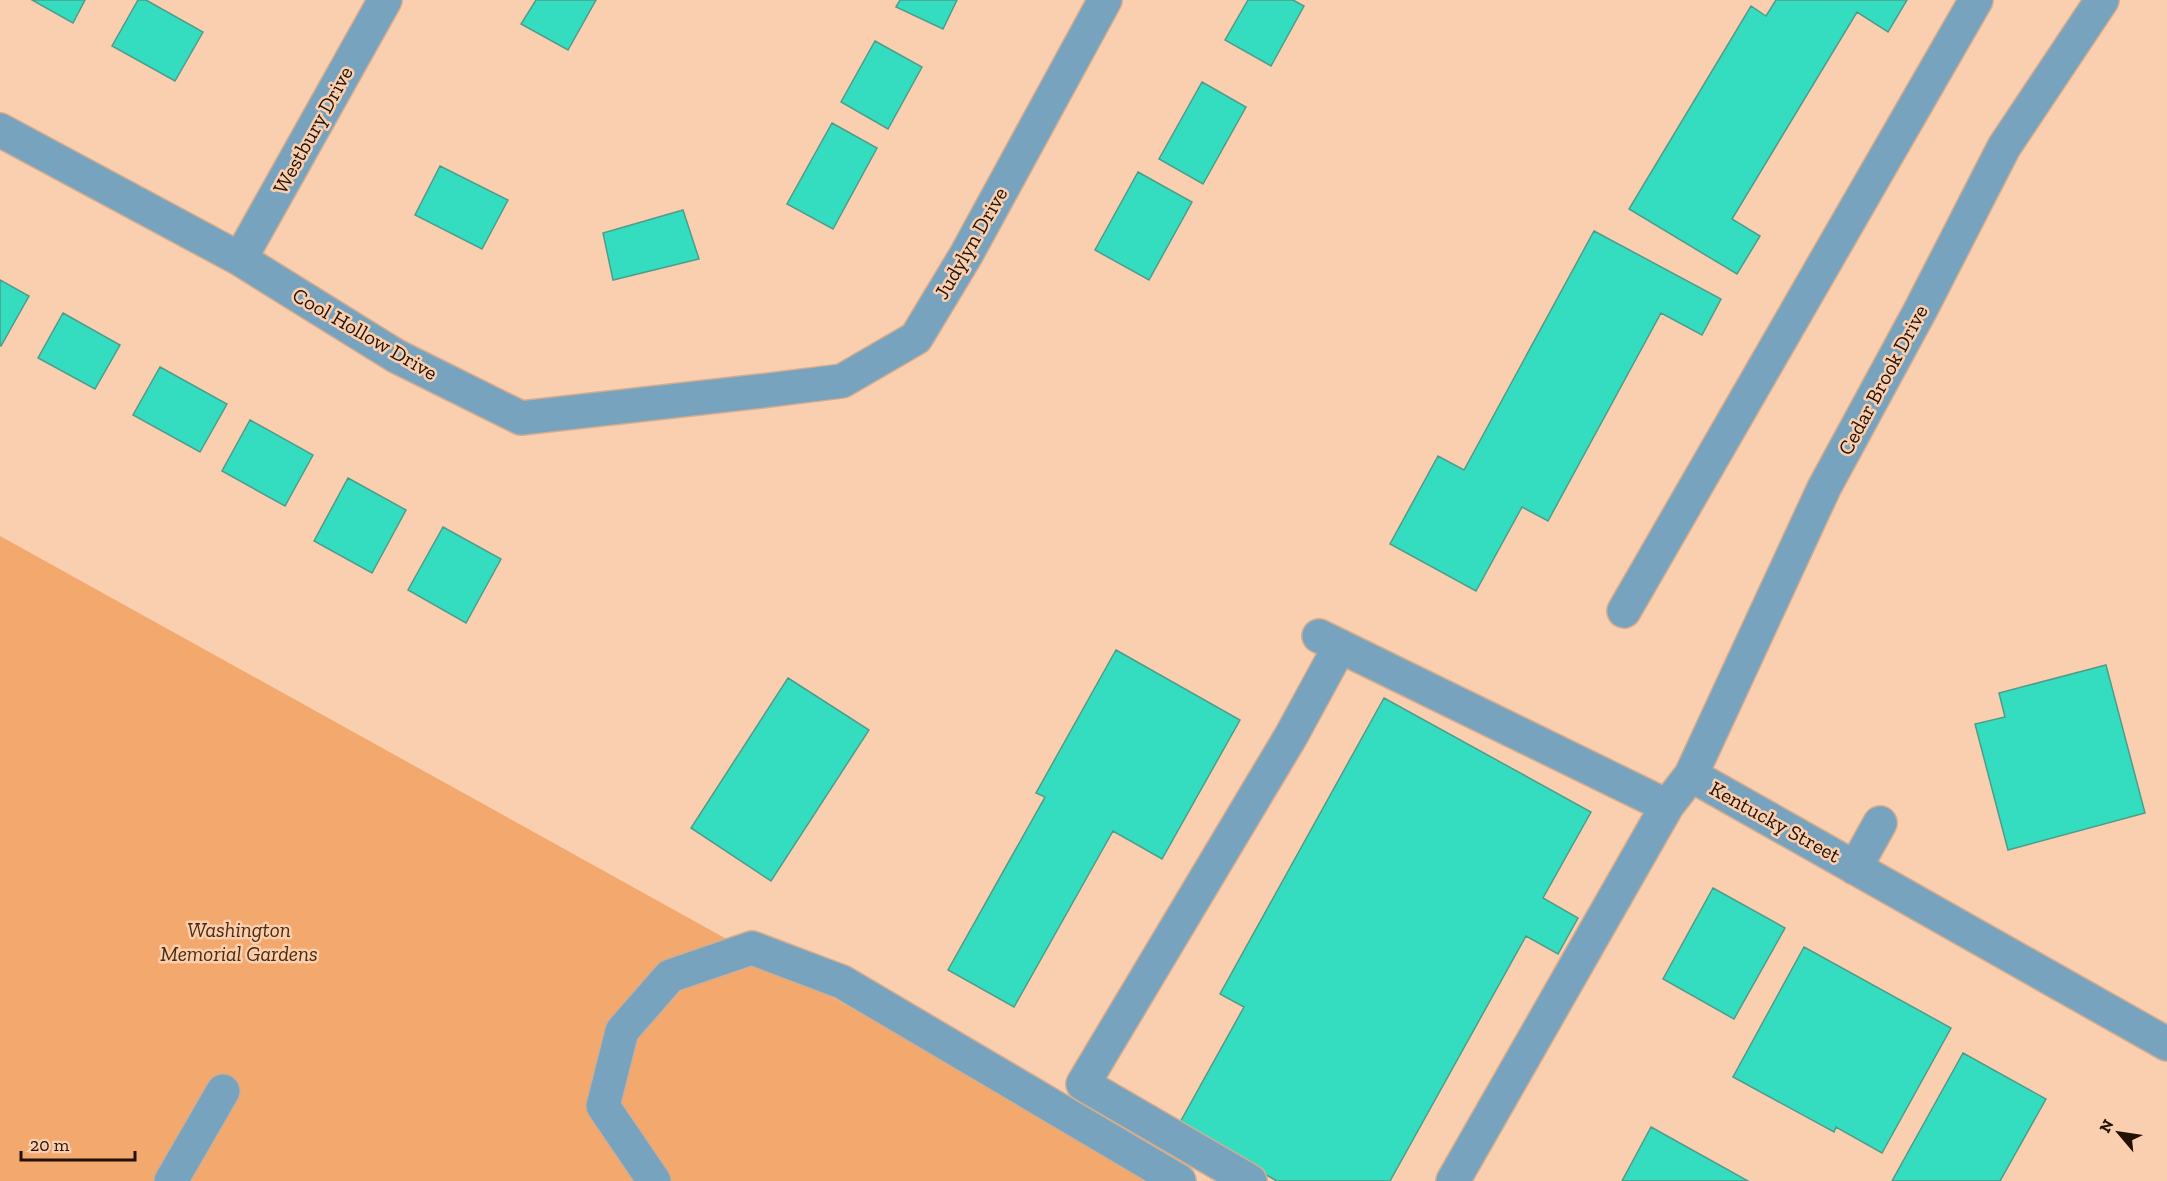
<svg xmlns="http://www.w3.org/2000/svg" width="2167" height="1181" font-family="'Zilla Slab',serif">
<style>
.green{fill:#f3a86e}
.building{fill:#35ddc0;stroke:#4f9c8b;stroke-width:1.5}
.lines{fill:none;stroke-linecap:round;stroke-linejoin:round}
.minor-casing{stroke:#d3ad90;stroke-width:36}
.minor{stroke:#78a3bf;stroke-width:33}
.labels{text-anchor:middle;stroke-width:5;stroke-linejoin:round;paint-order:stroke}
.street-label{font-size:21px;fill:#231103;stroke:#facfaf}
.park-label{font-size:21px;font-style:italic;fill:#4d2a0a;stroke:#facfaf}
</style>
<rect width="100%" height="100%" fill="#facfaf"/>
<!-- green -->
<path class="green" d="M0,536l1163,645h-1163z"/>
<!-- building -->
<path class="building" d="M32,0h53l-12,23z
M138,0h8l57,32 -28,49 -63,-35z
M536,0h60l-28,50 -47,-26z
M900,0h57l-14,29 -47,-22z
M1248,0h45l11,6 -33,60 -46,-26z
M1776,0h131l-19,32 -31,-20 -125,207 28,17 -23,38 -108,-65 122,-203 15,10z
M875,41l47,26 -34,62 -47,-27z
M1202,82l44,25 -43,77 -44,-25z
M832,123l45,25 -44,81 -46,-25z
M440,166l68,34 -26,49 -67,-34z
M1138,172l54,30 -43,78 -54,-30z
M683,210l16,49 -86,21 -10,-47z
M1594,231l127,68 -19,36 -41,-22 -113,208 -26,-14 -46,84 -86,-47 48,-88 26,14z
M0,280l29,16 -28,50 -1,-1z
M63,313l57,32 -25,44 -57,-31z
M160,367l67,37 -27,48 -67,-37z
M250,420l63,35 -28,51 -63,-35z
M348,478l58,32 -34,63 -58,-32z
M443,527l58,32 -35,64 -58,-33z
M1116,650l124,70 -78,139 -49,-28 -99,176 -66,-37 97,-173 -9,-4z
M2106,665l39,148 -137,37 -33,-126 30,-7 -6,-24z
M788,678l81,52 -98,151 -80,-53z
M1384,698l207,114 -48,86 35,20 -20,36 -32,-18 -136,245h-113l-99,-55 66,-119 -24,-13z
M1713,888l72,40 -51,91 -71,-40z
M1804,947l147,81 -69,125 -46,-26 -2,5 -101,-55z
M1963,1053l83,46 -46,82h-108z
M1651,1127l97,54h-126z"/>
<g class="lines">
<!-- minor casing -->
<g class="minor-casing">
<path id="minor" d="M0,130l240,129 156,97 125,62 240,-27 81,-10 74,-43 50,-83 139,-255
M240,259l145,-259
M1624,611l352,-611
M1319,636l348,170 24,-31 476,269
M1691,775l133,-287 97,-179 83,-162 98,-147
M1855,868l25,-45
M171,1181l52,-90
M654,1181l-51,-75 19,-75 48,-55 82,-28 90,34 337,199
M1250,1181l-167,-97 208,-348 49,-90
M1453,1181l214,-375"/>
</g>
<!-- minor -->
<use href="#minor" class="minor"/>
</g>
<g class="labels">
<!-- street labels -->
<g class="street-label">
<text transform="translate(313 130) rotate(-61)" y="7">Westbury Drive</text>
<text transform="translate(971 243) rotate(-60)" y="7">Judylyn Drive</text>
<text transform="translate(365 334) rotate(30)" y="7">Cool Hollow Drive</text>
<text transform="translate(1883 380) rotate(-62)" y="7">Cedar Brook Drive</text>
<text transform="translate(1775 822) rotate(29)" y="7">Kentucky Street</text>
</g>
<!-- park labels -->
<g class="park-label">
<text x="239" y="937">Washington<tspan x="239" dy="24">Memorial Gardens</tspan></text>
</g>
</g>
<!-- north arrow -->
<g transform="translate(2119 1133) rotate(299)" stroke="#facfaf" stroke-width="4.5" paint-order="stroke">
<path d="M0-4.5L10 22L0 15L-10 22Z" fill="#231103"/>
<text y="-9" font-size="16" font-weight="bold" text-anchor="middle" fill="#231103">N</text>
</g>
<!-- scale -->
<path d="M21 1151v9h114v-9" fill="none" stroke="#231103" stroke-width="3"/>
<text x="30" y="1151" font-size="18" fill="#231103" stroke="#facfaf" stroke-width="4.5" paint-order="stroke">20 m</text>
</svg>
